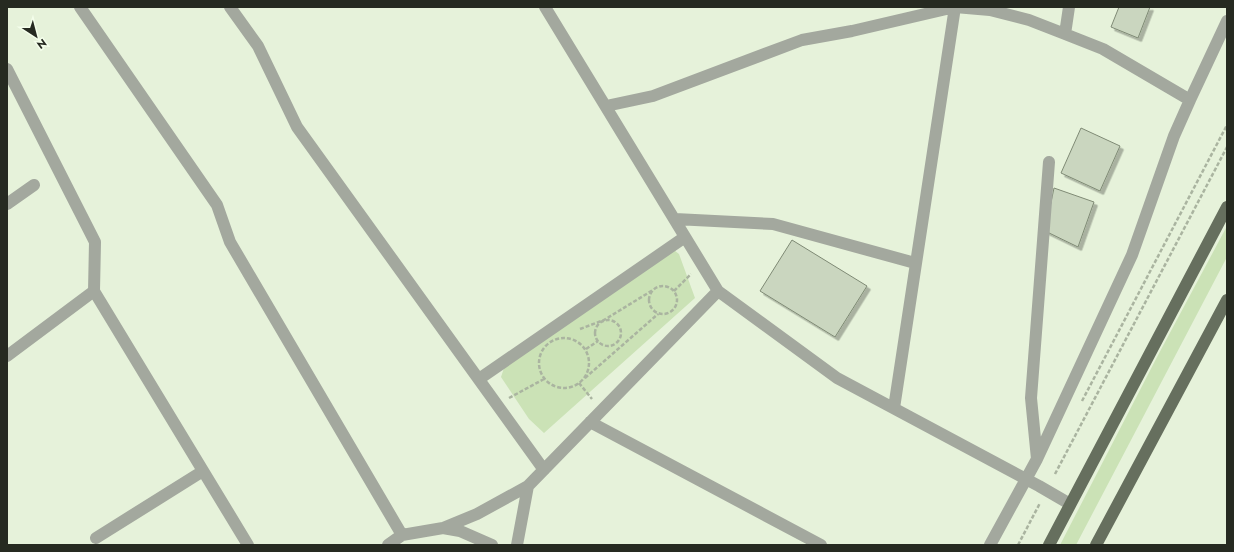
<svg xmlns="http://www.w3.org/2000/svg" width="1234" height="552" font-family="Jost,sans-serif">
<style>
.green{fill:#cbe2b6}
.building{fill:#cad6bf;stroke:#7f8a75;filter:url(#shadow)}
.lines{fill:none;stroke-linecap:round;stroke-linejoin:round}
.path{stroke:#aab4a0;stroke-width:2.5;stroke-dasharray:4 2;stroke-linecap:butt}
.minor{stroke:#a3a89e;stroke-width:12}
.major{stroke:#666f5e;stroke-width:12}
</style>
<defs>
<filter id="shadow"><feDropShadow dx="3.5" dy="3.5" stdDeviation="0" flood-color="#0004"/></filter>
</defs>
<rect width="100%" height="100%" fill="#e6f2da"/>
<!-- green -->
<path class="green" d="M1227,226v31l-151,288h-16l96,-186z
M670,247l9,7 16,44 -151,135 -15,-14 -28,-42 4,-12z"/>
<!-- building -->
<path class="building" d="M1119,7h31l-12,31 -27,-11z
M1081,128l39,18 -20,45 -39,-18z
M1054,188l40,14 -16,45 -33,-16z
M792,240l75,46 -32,51 -75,-46z"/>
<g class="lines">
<!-- path -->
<path class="path" d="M649 300a14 14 0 1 1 28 0a14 14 0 1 1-28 0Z
M674,291l17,-17
M595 333a13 13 0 1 1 26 0a13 13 0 1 1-26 0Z
M580,329l24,-9 49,-30
M539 363a25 25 0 1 1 50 0a25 25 0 1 1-50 0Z
M586,349l12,-8
M585,378l73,-64
M579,383l13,16
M509,398l35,-19
M1082,401l145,-276
M1055,474l172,-327
M1018,545l22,-42"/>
<!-- minor -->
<path class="minor" d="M80,7l137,198 13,37 172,293
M230,7l28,39 39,81 247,343
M545,7l173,284 119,87 202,108 31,18
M955,7l35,3 39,10 36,14 4,-27
M7,69l88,173 -1,49 154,254
M1190,100l37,-79
M606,106l47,-10 149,-56 50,-9 103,-24
M7,204l27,-19
M675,219l98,5 142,39
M7,356l87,-65
M479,379l206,-142
M894,408l61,-401
M590,422l231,123
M1037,459l-6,-61 18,-236
M443,528l34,-14 51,-28
M96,538l107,-67
M388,545l14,-10 41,-7 17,3 32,14
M517,545l11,-59 190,-195
M990,545l47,-86 95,-204 42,-119 16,-36 -87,-51 -38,-15"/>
<!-- major -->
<path class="major" d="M1049,545l178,-338
M1096,545l131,-245"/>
</g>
<!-- border -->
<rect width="1234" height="552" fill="none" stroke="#262a21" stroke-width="16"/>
<!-- north arrow -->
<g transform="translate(36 36) rotate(144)" stroke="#f4feeb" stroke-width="3" paint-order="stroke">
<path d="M0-3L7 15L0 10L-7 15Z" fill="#262a21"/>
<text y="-6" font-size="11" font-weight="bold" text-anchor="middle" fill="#262a21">N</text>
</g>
</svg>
